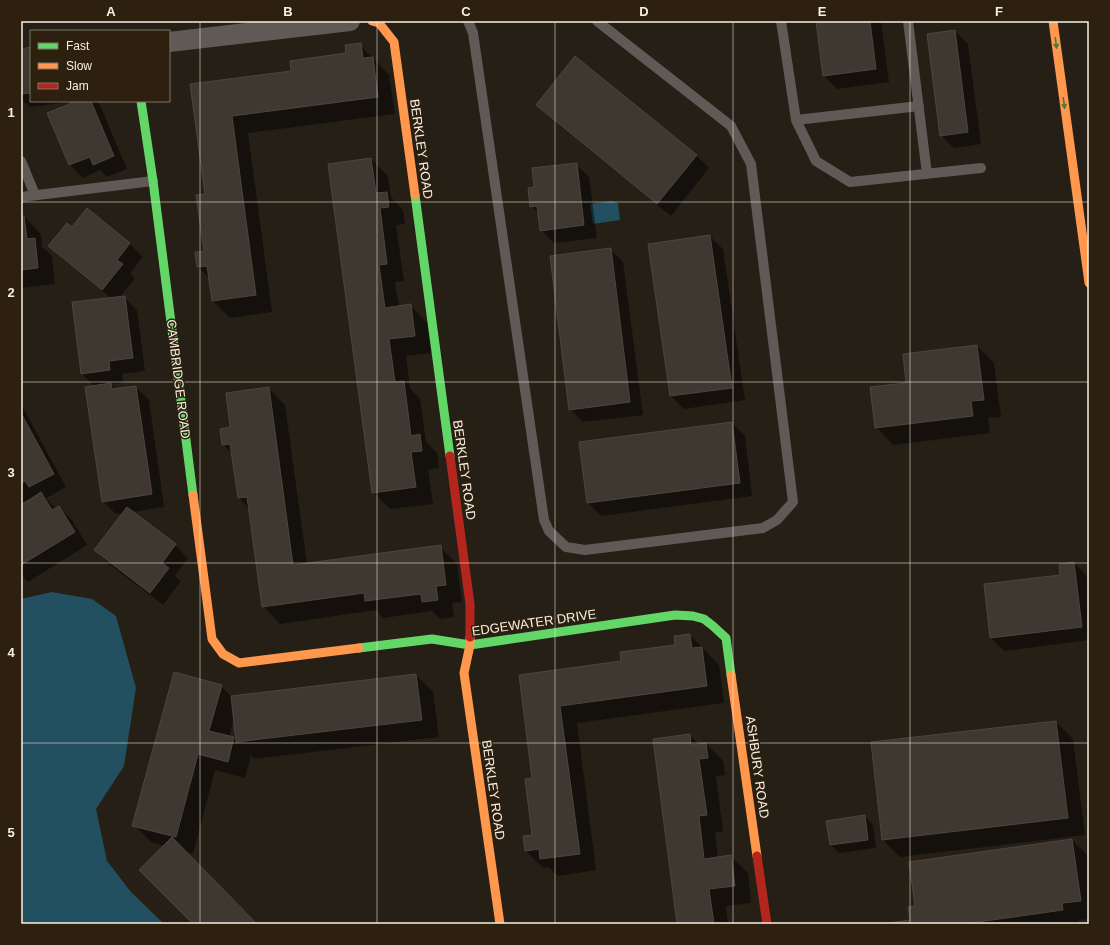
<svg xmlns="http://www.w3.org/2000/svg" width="1110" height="945" font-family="Helvetica,sans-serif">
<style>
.water{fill:#225060}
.shadow{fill:#0007;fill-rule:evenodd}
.building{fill:#3f3831;stroke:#4d453e}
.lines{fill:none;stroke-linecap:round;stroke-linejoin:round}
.lane{stroke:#605a57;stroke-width:10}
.street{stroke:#605a57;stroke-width:20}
.fast{stroke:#63d668;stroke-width:9}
.slow{stroke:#ff974d;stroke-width:9}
.jam{stroke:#b3261e;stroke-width:9}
.oneway{fill:#487b3c}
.grid{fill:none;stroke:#f8efe4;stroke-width:1;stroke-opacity:0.55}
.labels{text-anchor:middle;stroke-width:3;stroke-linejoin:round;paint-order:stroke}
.street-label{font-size:13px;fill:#f8efe4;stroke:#2d200f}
.neatline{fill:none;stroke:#f8efe4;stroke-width:1.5}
.grid-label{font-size:13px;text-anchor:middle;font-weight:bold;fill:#f8efe4}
</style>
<rect width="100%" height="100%" fill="#261f16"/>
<!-- water -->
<path class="water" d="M612,201l6,2 2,17 -27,4 -3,-20z
M52,592l40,7 24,17 20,72 -12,78 -28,43 11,52 24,31 33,32h-143v-325z"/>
<!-- shadow -->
<path class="shadow" d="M817,21h64l8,61 -52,7 -13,-13z
M955,31l13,13 13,100 -27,4 -13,-13z
M360,45l29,30 6,39 -147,19 24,179 -42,6 -17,-17 -3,-22 -12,-12 7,-15 1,-57 -15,-110 101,-13 55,-18z
M31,48v53h65l4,4 27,64 -20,8 -7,-7 -17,8 -13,-13 -22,-51 23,-10 -1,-2 -40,5 -9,-8v-49z
M538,105l158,50 13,13 -38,48 -120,-98z
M371,159l17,17 3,21 12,13 2,14 -9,1 8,56 -9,1 4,25 11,-2 17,18 4,30 -25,3 4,32 10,11 6,43 11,11 2,15 -11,1 5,35 -43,5 -17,-17z
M576,164l13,13 8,61 -43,5 -13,-13 -2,-16 -8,-8 4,-18z
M87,209l43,35 13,13 -13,16 5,5 -16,20 5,-1 13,13 8,61 -23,3 1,9 -12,1 6,6 19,-3 13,13 15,107 -32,5 43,33 13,13 -13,18 6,5 -18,24 -55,-42 -13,-13 29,-37 -8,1 -13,-13 -9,-115 -12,-12 30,-75 -49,-40 -13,-13 22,-18z
M21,217h3l17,17 1,13 10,9 3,28 -34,4z
M710,236l13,13 22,151 -61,9 -13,-13 -22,-151z
M610,249l13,13 20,153 -60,7 -13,-13z
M977,346l17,17 7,54 -13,1 2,15 -97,12 -17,-18 31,-43z
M268,388l17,17 22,159 133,-17 17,17 5,38 -10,1 2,14 -14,2 -8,-8 -49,7 -7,-8 -96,14 -17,-18 -14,-97 -10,-11 -6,-43 -10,-11 9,-16z
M21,404l45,83 -20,11 10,11 3,-2 13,13 15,25 -59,37 -7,-7v-69l8,-5v-2l-8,4z
M732,423l13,13 7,60 -151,20 -13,-13z
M1074,563l13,13 2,16v48l-85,11 -13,-13 -6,-53 76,-10z
M690,635l29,30 5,38 -147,20 19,147 -38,6 -9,-9 -6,1 -17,-17 7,-16v-56l-13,-103 103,-14 53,-17z
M416,675l17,17 6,45 -185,22 -3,-4 -6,23 -30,-8 -22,84 -8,-2 71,72h-62l-30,-78 -13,-4 -17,-17 87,-139 11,11zM234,718l3,24 -3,-4 -5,-1z
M1056,722l17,17 12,96 -185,22 -17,-17 -11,-97z
M690,735l9,10 7,-1 17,17 2,14 -9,1 7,55 -8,2 3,25 13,-2 17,17 3,30 -25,3 2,18h-50z
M865,816l8,9 3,23 -37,5 -8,-8z
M1072,840l17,17v62l-10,1v4h-190l22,-3 6,-14z"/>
<!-- building -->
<path class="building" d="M816,21h54l6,48 -53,7z
M955,30l13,102 -28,4 -13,-102z
M361,43l2,15 10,-1 5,40 -146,19 24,179 -44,6 -5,-35 -10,1 -2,-15 9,-1 -8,-56 9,-1 -15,-110 101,-13 -1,-10 56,-8 -1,-8z
M31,47v46l-10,1v-45z
M575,56l122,99 -40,49 -121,-99z
M69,101h22l23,55 -21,9 -3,-8 -21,8 -22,-52 23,-9z
M371,158l5,35 11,-1 2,15 -9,1 7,56 -8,1 6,43 26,-4 4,32 -26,3 6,43 9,-1 7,55 9,-2 2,17 -11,1 5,35 -44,6 -44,-329z
M577,163l7,62 -44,6 -3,-25 -7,1 -2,-19 6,-1 -2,-19z
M87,208l43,35 -13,17 6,4 -21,26 -54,-44 19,-23 5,4z
M21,216h3l3,23 8,-1 3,30 -17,2z
M710,235l22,153 -62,8 -22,-152z
M611,248l19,154 -61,8 -19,-154z
M125,296l8,62 -24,3 1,9 -29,4 -9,-72z
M977,345l7,55 -13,1 2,15 -98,12 -5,-41 36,-4 -3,-29z
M111,383l1,6 24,-3 16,108 -50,8 -17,-115z
M269,387l24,178 148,-20 5,40 -10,1 2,14 -16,2 -1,-8 -56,7 -1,-8 -102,14 -15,-110 -9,1 -8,-54 -8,1 -2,-16 10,-2 -4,-34z
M21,413l33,61 -25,13 -4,-6 -4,2z
M732,422l8,61 -153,20 -8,-61z
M41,492l11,18 7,-4 16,26 -54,33v-60z
M127,507l49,37 -14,19 7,5 -19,25 -56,-43z
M1074,562l8,65 -92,11 -6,-54 76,-9 -1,-11z
M690,634l2,14 10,-1 5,39 -147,20 20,148 -40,5 -1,-10 -14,2 -2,-15 9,-1 -7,-56 7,-1 -13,-103 102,-14 -1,-9 55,-7 -1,-9z
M174,672l48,13 -13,46 25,6 -6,25 -30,-8 -22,83 -44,-11z
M416,674l6,46 -186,22 -5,-46z
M1056,721l12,97 -186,22 -11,-98z
M690,734l1,11 15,-2 2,15 -9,1 8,56 -8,1 5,43 27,-4 4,31 -26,3 5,35h-37l-24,-185z
M865,815l3,25 -38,5 -4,-24z
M172,837l85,87h-64l-54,-54z
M1072,839l9,62 -19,2 1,7 -99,14h-82l28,-4 -2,-13 7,-1 -6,-44z"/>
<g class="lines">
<!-- lane -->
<path class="lane" d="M468,21l5,12 71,487 5,11 17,16 19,3 178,-22 14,-8 16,-18 -42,-338 -20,-38 -134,-105
M781,21l15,99 20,41 34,21 131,-14
M908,21l19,153
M796,120l123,-14
M21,161l14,34
M21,197l132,-16"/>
<!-- street -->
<path class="street" d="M169,42l181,-21"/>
<!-- fast -->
<path class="fast" d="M141,101l12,80 40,314
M415,195l35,261
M359,648l73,-9 38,6 205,-30 18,1 11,3 9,7 13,12 5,37"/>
<!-- slow -->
<path class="slow" d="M372,21l7,2 15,19 21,153
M1053,21l36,262
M193,495l19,144 11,15 16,9 120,-15
M470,637v8l-6,28 36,251
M731,675l26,181"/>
<!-- jam -->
<path class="jam" d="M450,456l20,148v33
M757,856l10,68"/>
</g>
<!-- one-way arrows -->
<defs><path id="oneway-solid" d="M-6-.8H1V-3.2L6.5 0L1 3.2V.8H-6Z"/></defs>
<g class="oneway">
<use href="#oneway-solid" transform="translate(1056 43) rotate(82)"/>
<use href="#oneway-solid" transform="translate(1064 103) rotate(82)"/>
</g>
<!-- grid -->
<path class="grid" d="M200,21v903M377,21v903M555,21v903M733,21v903M910,21v903M21,202h1068M21,382h1068M21,563h1068M21,743h1068"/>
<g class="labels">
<!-- street labels -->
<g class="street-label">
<text transform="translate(422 149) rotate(82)" y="5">BERKLEY ROAD</text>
<text transform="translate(179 379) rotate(83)" y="5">CAMBRIDGE ROAD</text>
<text transform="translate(465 470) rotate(82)" y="5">BERKLEY ROAD</text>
<text transform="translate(534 622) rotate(-8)" y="5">EDGEWATER DRIVE</text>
<text transform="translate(758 767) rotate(82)" y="5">ASHBURY ROAD</text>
<text transform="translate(494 790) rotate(82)" y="5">BERKLEY ROAD</text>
</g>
</g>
<!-- border -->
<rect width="1110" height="945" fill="none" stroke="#2d200f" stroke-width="44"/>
<!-- legend -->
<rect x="30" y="30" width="140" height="72" fill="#2d200f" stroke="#7e7364"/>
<rect x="38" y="43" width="20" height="6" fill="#63d668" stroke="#7e7364"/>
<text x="66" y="50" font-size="12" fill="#f8efe4">Fast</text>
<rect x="38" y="63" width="20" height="6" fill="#ff974d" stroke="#7e7364"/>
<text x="66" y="70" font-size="12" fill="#f8efe4">Slow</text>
<rect x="38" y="83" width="20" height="6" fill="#b3261e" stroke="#7e7364"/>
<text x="66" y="90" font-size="12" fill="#f8efe4">Jam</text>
<rect x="22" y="22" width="1066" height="901" class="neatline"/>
<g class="grid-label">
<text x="111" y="16">A</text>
<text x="288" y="16">B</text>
<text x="466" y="16">C</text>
<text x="644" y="16">D</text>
<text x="822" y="16">E</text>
<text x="999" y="16">F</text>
<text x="11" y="117">1</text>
<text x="11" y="297">2</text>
<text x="11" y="477">3</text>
<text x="11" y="657">4</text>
<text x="11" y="837">5</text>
</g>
</svg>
